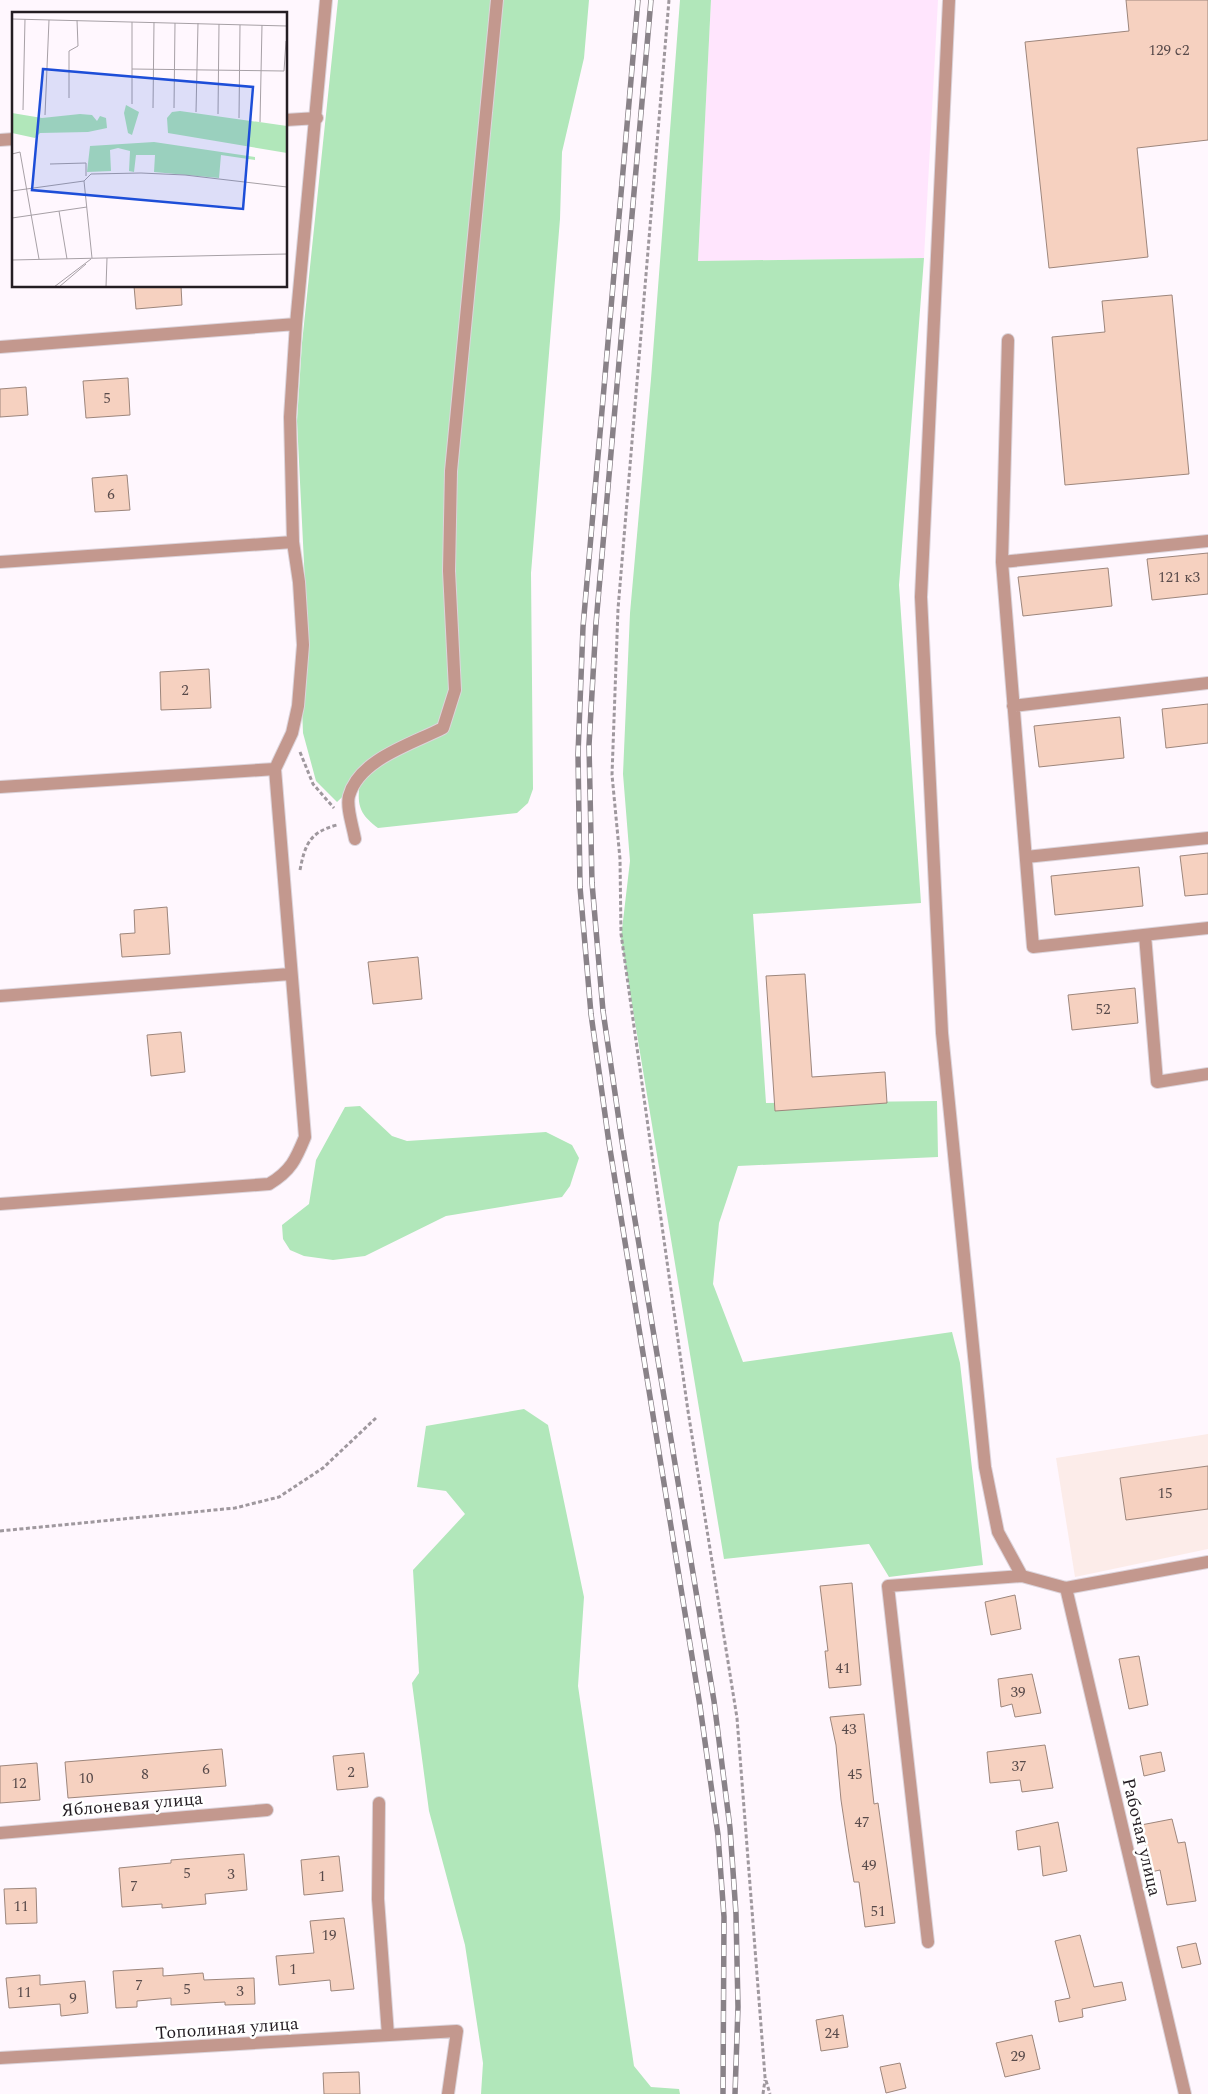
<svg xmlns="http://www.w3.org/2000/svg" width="1208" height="2094" font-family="Spectral,serif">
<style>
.built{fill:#ffe5fd}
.education{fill:#fcece9}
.green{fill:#b1e7ba}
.building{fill:#f6d1c0;stroke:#9d867c}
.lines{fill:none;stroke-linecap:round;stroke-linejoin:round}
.minor-casing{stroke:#dcd4db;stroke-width:14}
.path{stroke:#9f989e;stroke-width:3;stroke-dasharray:4 2.5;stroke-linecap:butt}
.minor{stroke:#c3988e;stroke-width:12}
.rail-casing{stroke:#898288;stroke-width:5.5}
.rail{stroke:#fff;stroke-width:4;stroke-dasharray:11;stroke-linecap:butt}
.labels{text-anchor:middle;stroke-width:5;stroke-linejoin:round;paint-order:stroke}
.number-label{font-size:15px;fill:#584a4a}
.street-label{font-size:18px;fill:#241d23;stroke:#fff}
.inset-road{fill:none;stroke:#a7a0a6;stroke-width:1}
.view{fill:#1d4ed8;fill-opacity:0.15;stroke:#1d4ed8;stroke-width:2.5}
.inset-edge{fill:none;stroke:#241d23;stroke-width:2.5}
</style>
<rect width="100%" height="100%" fill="#fff7fe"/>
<!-- built -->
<path class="built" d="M711,0h227l-14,258 -226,3z"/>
<!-- education -->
<path class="education" d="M1208,1434v115l-133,28 -19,-119z"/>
<!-- green -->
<path class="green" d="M338,0h251l-5,58 -22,94 -2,67 -29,354 2,216 -5,14 -11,10 -139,15c-20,-15 -21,-24 -18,-48l-23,22 -21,-21 -13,-48 -1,-26 6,-63 -11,-223 5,-78z
M680,0h31l-13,261 226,-3 -25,327 22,318 -168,11 13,189 171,-2 1,56 -200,9 -19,57 -6,61 30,78 209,-30 8,31 23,202 -94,12 -20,-33 -145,15 -103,-621 9,-77 -7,-87 7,-161 21,-234z
M360,1106l32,30 15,5 139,-9 26,13 7,13 -9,28 -8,11 -116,19 -81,40 -32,4 -29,-4 -14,-6 -7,-11 -1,-14 27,-21 7,-44 29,-53z
M524,1409l24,16 36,172 -6,89 56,380 17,21 28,2 1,5h-199l2,-31 -18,-118 -36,-134 -17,-128 7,-10 -6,-103 52,-56 -19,-23 -29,-4 9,-61z"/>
<!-- building -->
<path class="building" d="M1126,0h82v140l-71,8 11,109 -99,11 -24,-226 104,-11z
M134,286h47l1,19 -46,4z
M1172,295l17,179 -124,11 -13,-148 53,-5 -3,-31z
M128,378l2,37 -44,3 -3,-37z
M26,387l2,28 -28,2v-28z
M127,475l3,35 -35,2 -3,-34z
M1208,553v41l-56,6 -5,-41z
M1108,568l4,38 -89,10 -5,-39z
M209,669l2,39 -50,2 -1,-38z
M1208,704v39l-42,5 -4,-39z
M1120,717l4,41 -85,9 -5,-41z
M1208,853v41l-23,2 -5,-40z
M1139,867l4,39 -88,9 -4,-39z
M167,907l3,47 -48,3 -2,-23 15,-1 -1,-23z
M418,957l4,42 -49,5 -5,-42z
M805,974l7,103 73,-5 2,31 -112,8 -9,-135z
M1135,988l3,35 -66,7 -4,-35z
M181,1032l4,40 -34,4 -4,-41z
M1208,1466v43l-82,11 -6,-42z
M852,1583l9,102 -32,3 -4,-37h3l-8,-65z
M1015,1595l6,34 -30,6 -6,-33z
M1139,1656l9,49 -19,4 -10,-50z
M1032,1674l9,39 -26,4 -3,-13 -11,3 -3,-28z
M864,1714l10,90 4,-1 17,120 -30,4 -6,-45h-5l-5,-29 -8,-53 -5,-55 -6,-28z
M1045,1745l8,43 -31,4 -2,-12 -30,3 -3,-31z
M222,1749l4,37 -158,12 -3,-36z
M1161,1752l4,19 -21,5 -4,-20z
M364,1753l4,34 -31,3 -4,-34z
M37,1763l3,37 -40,3v-37z
M1172,1819l6,24 7,-1 11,59 -29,4 -7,-35 -9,2 -10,-47z
M1058,1822l9,49 -24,5 -3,-30 -22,4 -2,-19z
M244,1854l3,36 -42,4 1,10 -44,4v-4l-40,3 -3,-39 52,-5v-3z
M339,1856l4,35 -39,4 -3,-35z
M36,1888l1,35 -31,1 -2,-35z
M344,1918l10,71 -23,2 -1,-11 -51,5 -3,-29 38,-3 -4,-32z
M1080,1935l14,52 28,-5 4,18 -44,9 1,8 -24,5 -4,-21 15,-3 -15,-57z
M1196,1943l5,21 -19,4 -5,-21z
M163,1968v8l40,-3 1,7 50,-2 1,26 -30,1v-3l-54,3v-7l-34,3v6l-21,1 -3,-37z
M40,1975v10l45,-4 3,32 -27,3 -1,-12 -51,4 -3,-30z
M843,2015l5,32 -27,4 -5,-31z
M1032,2035l8,34 -35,8 -9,-34z
M900,2063l6,25 -20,5 -6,-26z
M359,2072l1,22h-36l-1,-21z"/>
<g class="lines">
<!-- minor casing -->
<g class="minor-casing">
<path id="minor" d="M949,0l-28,597 21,436 43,434 13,65 24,44 44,12 142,-26
M286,120l31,-2
M0,140l14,-1
M0,347l296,-23
M1208,541l-206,21 31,385 175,-19
M0,562l293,-20
M1002,562l6,-222
M1013,706l195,-23
M0,787l275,-18
M355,839c-2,-12 -9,-32 -6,-43 10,-37 63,-52 94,-68l12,-38 -6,-119 2,-100 46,-471
M1026,857l182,-19
M1145,935l12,147 51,-8
M0,996l290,-22
M0,1204l269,-20c22,-13 27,-25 36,-47l-30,-368 17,-36 6,-27 5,-61 -4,-63 -6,-40 -3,-125 6,-93 30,-324
M1066,1588l119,506
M379,1803l-1,96 10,136
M0,1833l267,-23
M928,1942l-40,-356 134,-10
M0,2058l457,-27 -9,63"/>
</g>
<!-- path -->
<path class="path" d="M669,0l-51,609 -6,166 8,84 1,75 67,477 49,307 28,359 5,17
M300,752l13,32 21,24
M300,870c5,-26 10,-38 37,-45
M0,1531l235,-23 44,-11 44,-29 54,-51
M763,2094l2,-14"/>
<!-- minor -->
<use href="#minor" class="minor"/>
<!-- rail casing -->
<g class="rail-casing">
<path id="rail" d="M638,0l-55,627 -5,127 2,133 11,127 18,129 91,563 18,129 6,82 -1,177
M651,0l-55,623 -7,122 3,138 11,128 19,130 92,560 16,127 6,86 2,93 -3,87"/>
</g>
<!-- rail -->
<use href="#rail" class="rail"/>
</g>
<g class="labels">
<!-- number labels -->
<g class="number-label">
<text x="1169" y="55">129 с2</text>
<text x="107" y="403">5</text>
<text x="111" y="499">6</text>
<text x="1179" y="582">121 к3</text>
<text x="185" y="695">2</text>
<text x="1103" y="1014">52</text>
<text x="1165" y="1498">15</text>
<text x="843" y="1673">41</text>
<text x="1018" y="1697">39</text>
<text x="849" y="1734">43</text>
<text x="1019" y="1771">37</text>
<text x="206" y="1774">6</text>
<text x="351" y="1777">2</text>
<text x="145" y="1779">8</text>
<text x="855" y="1779">45</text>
<text x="86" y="1783">10</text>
<text x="19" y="1788">12</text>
<text x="862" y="1827">47</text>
<text x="869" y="1870">49</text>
<text x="187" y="1878">5</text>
<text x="231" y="1879">3</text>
<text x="322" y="1881">1</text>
<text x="134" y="1891">7</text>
<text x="21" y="1911">11</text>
<text x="878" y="1916">51</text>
<text x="329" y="1940">19</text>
<text x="293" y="1974">1</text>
<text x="139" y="1990">7</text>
<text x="187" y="1994">5</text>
<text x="240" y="1996">3</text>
<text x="24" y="1997">11</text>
<text x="73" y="2003">9</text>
<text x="832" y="2038">24</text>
<text x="1018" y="2061">29</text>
</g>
<!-- street labels -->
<g class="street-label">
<text transform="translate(132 1804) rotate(-5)" y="6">Яблоневая улица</text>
<text transform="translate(1142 1837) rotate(77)" y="6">Рабочая улица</text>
<text transform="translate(227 2028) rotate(-4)" y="6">Тополиная улица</text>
</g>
</g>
<!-- overview -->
<g transform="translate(12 12)">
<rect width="275" height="275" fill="#fff7fe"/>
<path d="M114,93l13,7 -7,23 -4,-2 -4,-20zM168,99l107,15v27l-119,-20 -1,-15 5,-6zM0,101l30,5 38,-4 12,1 5,6 3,-5 6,2 1,10 -19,4 -48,1 -5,5 -23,-5zM142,130l101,15v3l-34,-5 -2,23 -65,-6 1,-17h-19l-2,17 -5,-1 1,-20 -12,-3 -8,2 1,21 -24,1 3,-26z" fill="#b1e7ba"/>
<path class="inset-road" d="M0,7l275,7M120,57l152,2 2,-30M57,86v-47l9,-5 -1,-26M120,92v-82M141,96l1,-86M162,96l1,-85M11,98l2,-91M184,100l2,-89M206,102l1,-90M33,103l4,-95M227,106l1,-93M248,110l2,-97M0,142l8,-2 19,107M38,152l36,-1v13M72,169l7,-7 50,-1 44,2 102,12M72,169l8,77M0,179l72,-10M47,199l8,48M0,206l75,-11M0,248l275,-6M42,275l37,-28M47,275l27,-23M94,275l1,-29"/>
<path class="view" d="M31,57l210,18 -10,122 -211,-19z"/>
<rect width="275" height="275" class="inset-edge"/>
</g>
</svg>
